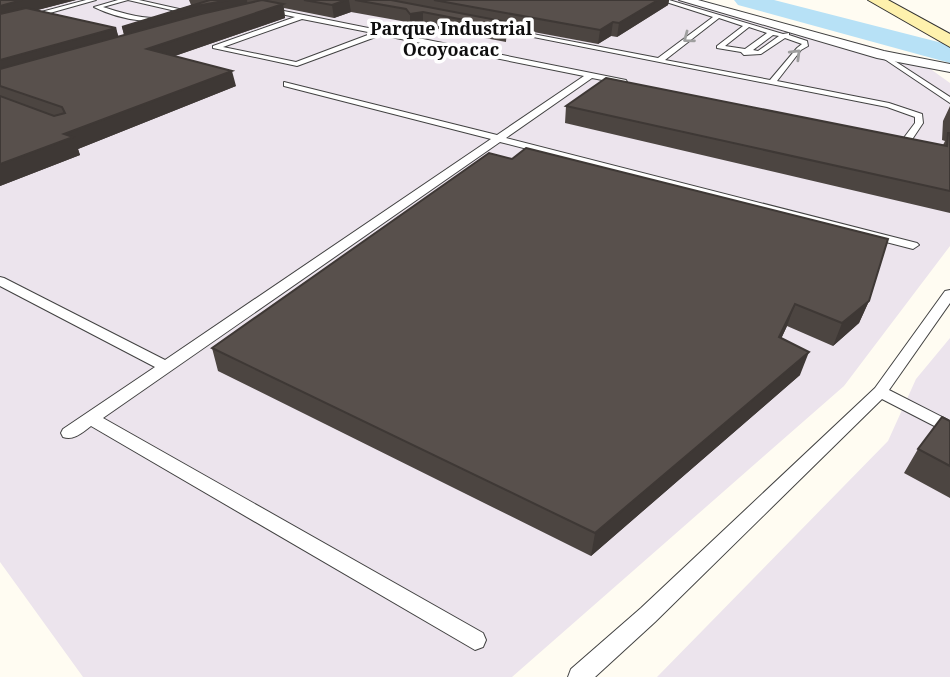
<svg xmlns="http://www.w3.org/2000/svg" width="950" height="677" font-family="'Noto Serif',serif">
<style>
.industrial{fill:#ece4ed}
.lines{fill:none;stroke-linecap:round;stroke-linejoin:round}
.river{fill:#b7e1f6;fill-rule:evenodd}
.lane-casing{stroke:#424242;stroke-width:2}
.street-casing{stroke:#424242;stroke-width:2}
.secondary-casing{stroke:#313131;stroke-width:2}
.lane{fill:#fff;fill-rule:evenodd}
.street{fill:#fff;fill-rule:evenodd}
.secondary{fill:#fef1ad;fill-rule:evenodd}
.wall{fill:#4c4541}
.shaded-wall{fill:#3e3835}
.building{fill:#58504c;stroke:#3e3835;stroke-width:2}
.oneway{stroke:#9f9f9f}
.labels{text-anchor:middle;stroke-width:7;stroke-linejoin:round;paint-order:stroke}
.far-neighbourhood-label{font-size:18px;font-weight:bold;fill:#0f0f0f;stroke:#fff}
</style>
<rect width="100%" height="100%" fill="#fffcf2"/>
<!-- industrial -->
<path class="industrial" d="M54,0h641l171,45 52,15 32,23v163l-106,140 -332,291h-429l-83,-115v-549z
M950,338v339h-293l231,-236 28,-62z"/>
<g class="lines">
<!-- river -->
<path class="river" d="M734,0h40l176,45v18l-212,-58z"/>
<!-- lane casing -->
<g class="lane-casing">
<path id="lane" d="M86,0h10l-96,27v-4z
M118,0h10l-25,7c22,7 56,18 77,5l-52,-12h11l49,11c-23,19 -70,8 -94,-4z
M660,0h9l114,34 6,-1v2l18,6 1,5 -7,4 -24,31 112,22 33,11 1,9 -12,18 -3,1 -5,-3 12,-16v-6l-28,-10 -399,-79 3,-2 167,32 55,-41zM719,18l24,8 -26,20v2l24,4 3,3 17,-1 24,-16 17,6 -5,4 -27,32 -105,-20zM749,27l18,6 -22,16 -20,-3zM773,35l6,1 -21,15 -5,-1z
M269,8l357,72 1,2 -4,2 -31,-6 -86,60 411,105 2,2 -6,4 -413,-107 -397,276 380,215 3,7 -3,7 -8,3 -384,-224c-8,6 -17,15 -28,11l-2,-4 2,-4 92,-62 -155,-81v-9l4,1 161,82 326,-221 -207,-53v-4l213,53 87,-59 -203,-41 -84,31 -84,-18v-2l82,-29 -28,-6zM302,19l71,14 -77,29 -73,-15z
M880,54h4l66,43v6l-70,-47z
M950,290v13l-61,87 61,31v13l-68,-35 -227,223 -60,55h-27l3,-8 70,-61 234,-220 70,-97z"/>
</g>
<!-- street casing -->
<g class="street-casing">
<path id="street" d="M679,0h19l186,51 66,13v8l-73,-14z"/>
</g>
<!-- secondary casing -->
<g class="secondary-casing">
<path id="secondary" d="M868,0h20l62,34v13z"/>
</g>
<!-- lane -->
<use href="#lane" class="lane"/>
<!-- street -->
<use href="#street" class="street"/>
<!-- secondary -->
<use href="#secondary" class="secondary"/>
</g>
<!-- wall -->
<path class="wall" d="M0,0h76l-39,10 79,18 2,9 6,-2 -2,-8 70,-22h-1l-2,-5h480l-1,5 -51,32 -6,-1 -13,8 -91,-17 -1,15 -83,-16 -13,1 -3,-5 -56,-10 -17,6 -50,-10 1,10 -110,38 61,30 -158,63 2,6 -80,31z
M566,106l377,39 2,-4 -3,-1 1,-19 7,-15v107l-385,-90z
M489,153l380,148 -10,22 -26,23 -46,-20 -6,13 19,36 -209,181 -373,-185 -6,-23z
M950,421v77l-46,-25 14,-24z"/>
<!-- shaded-wall -->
<path class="shaded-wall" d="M22,0h54l-76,20v-14z
M229,0h18l1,10 -122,31 -4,-14 74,-21z
M346,0h3l2,12 -17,6 -2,-13z
M658,0h11l-1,5 -51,32 2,-14z
M283,4l2,14 -134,46 -4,-15z
M423,12v14l-13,1v-13z
M613,22l-2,14 -13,8 2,-14z
M116,28l4,14 -120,35v-17z
M232,71l4,15 -158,63 2,6 -80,31v-22l64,-30z
M869,301l-10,22 -26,23 9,-23z
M795,304l-8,22 -16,34 8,-23z
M809,352l-9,23 -209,181 4,-23z"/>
<!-- building -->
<path class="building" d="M0,0h22l-22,6z
M210,0h19l-33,6 -74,21z
M262,0l21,4 -136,45 85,22 -168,63 9,3 -73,27v-68l54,20 11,-3 -3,-6 -62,-21v-17l201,-55z
M304,0h42l-14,5z
M355,0h36l116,22 -1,6 -83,-16 -13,2 -4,-5z
M434,0h224l-39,23 -6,-1 -13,8z
M26,8l90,20 -116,32v-46z
M606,78l341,68 1,-13h2v58l-384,-85z
M526,148l362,91 -19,62 -27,22 -47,-19 -16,33 30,15 -214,181 -383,-185 277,-195 23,6z
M942,417l8,4v45l-32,-17z"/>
<!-- one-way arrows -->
<defs><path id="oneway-chevron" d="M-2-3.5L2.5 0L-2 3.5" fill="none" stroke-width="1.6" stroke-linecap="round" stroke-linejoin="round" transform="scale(1.75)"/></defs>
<g class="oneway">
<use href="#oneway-chevron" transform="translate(688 38) rotate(143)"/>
<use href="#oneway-chevron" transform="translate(796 54) rotate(-45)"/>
</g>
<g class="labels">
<!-- far-neighbourhood labels -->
<g class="far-neighbourhood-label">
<text x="451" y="35">Parque Industrial<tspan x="451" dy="21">Ocoyoacac</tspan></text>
</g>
</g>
</svg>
